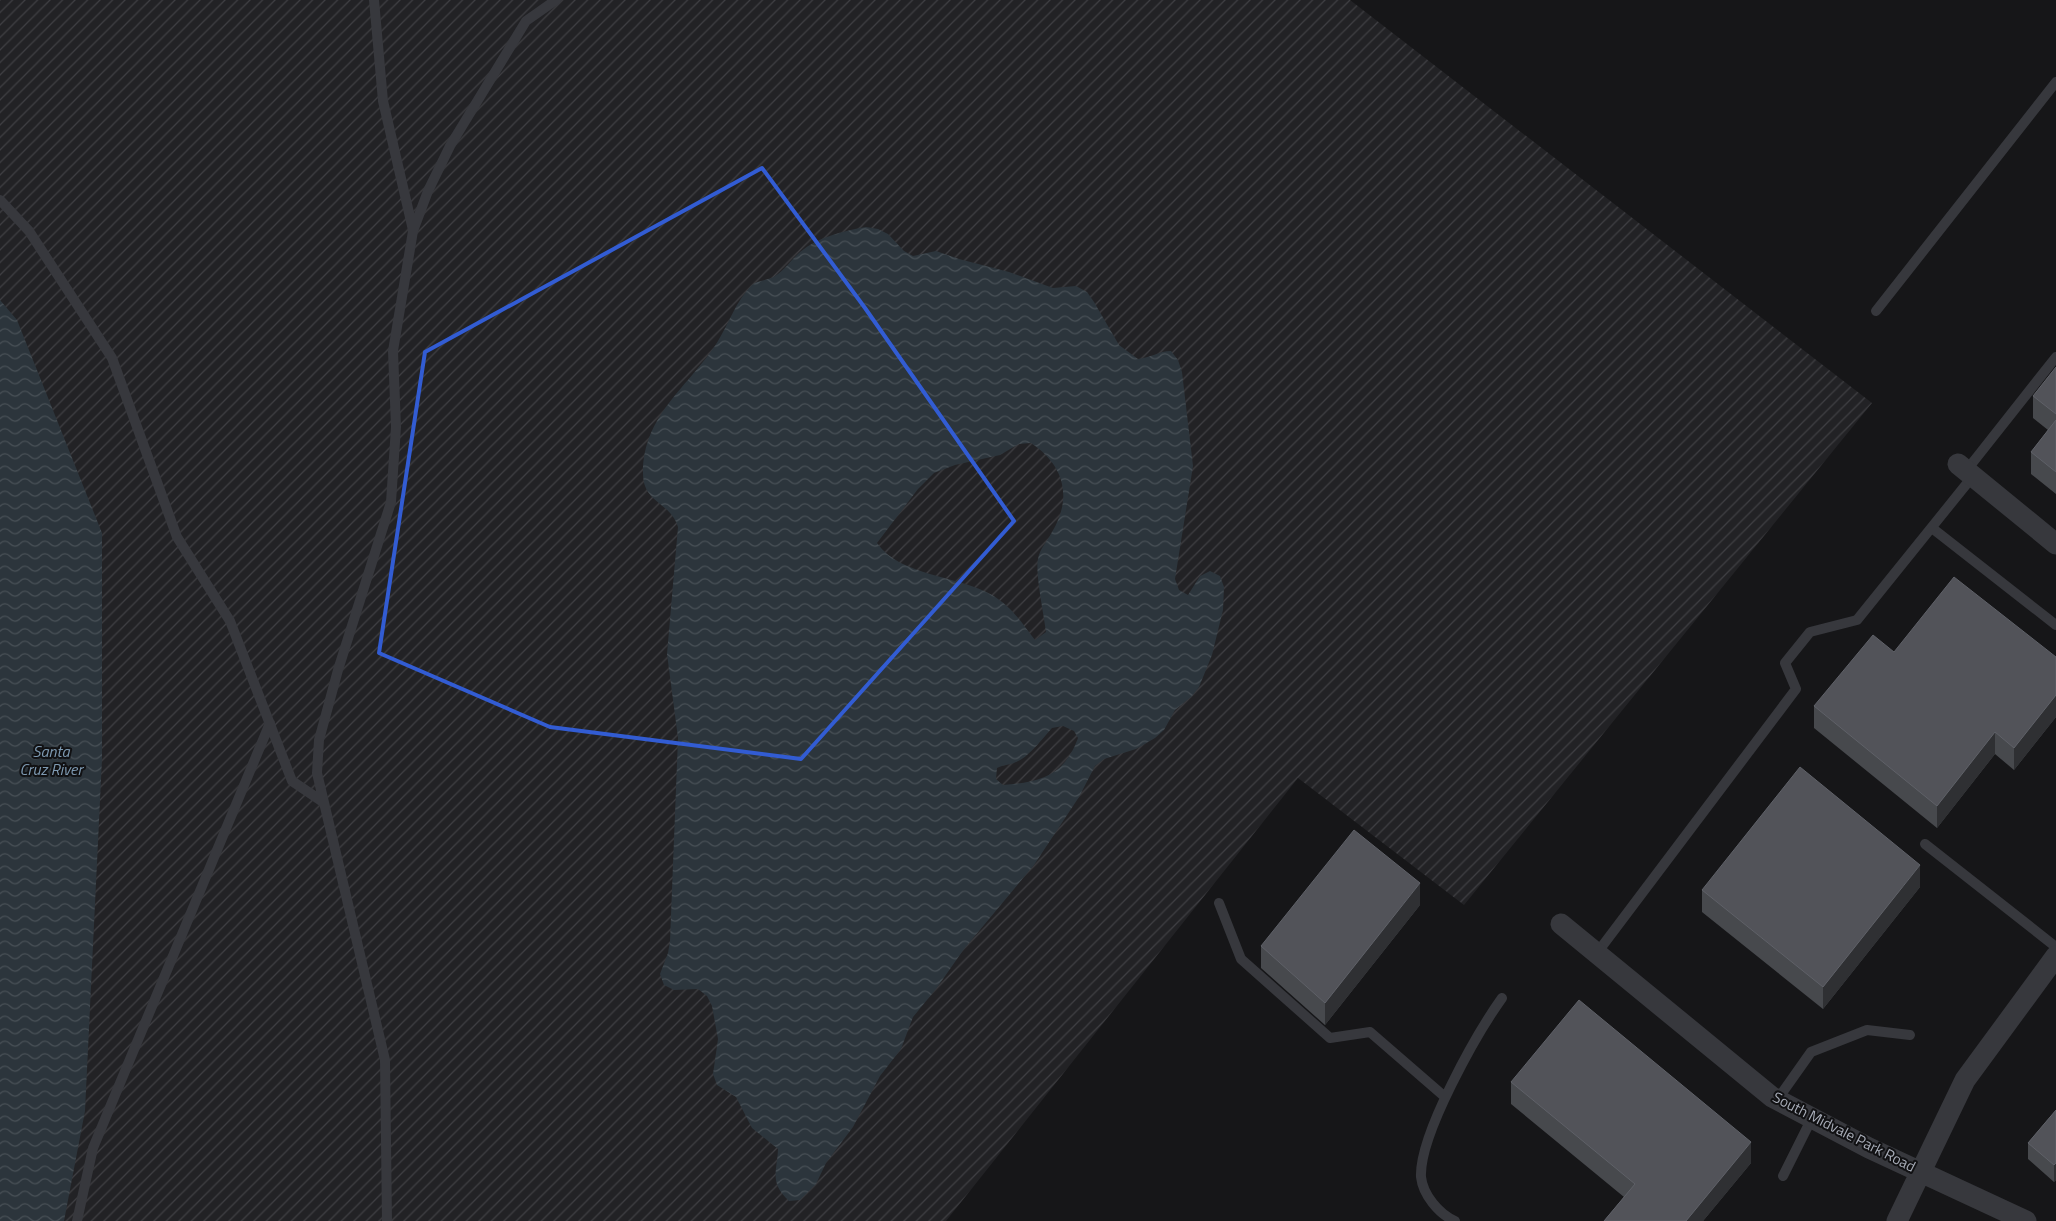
<svg xmlns="http://www.w3.org/2000/svg" width="2056" height="1221" font-family="'Titillium Web',sans-serif">
<style>
.industrial{fill:url(#industrial-furrows)}
.water{fill:url(#water-waves);fill-rule:evenodd}
.lines{fill:none;stroke-linecap:round;stroke-linejoin:round}
.service{stroke:#37383d;stroke-width:10}
.minor{stroke:#37383d;stroke-width:21}
.wall{fill:#47494d}
.shaded-wall{fill:#2f3033}
.building{fill:#525359;stroke:#5f6168}
.marked{fill:none;stroke:#325cd3;stroke-width:4;stroke-linejoin:round}
.labels{text-anchor:middle;stroke-width:4;stroke-linejoin:round;paint-order:stroke}
.street-label{font-size:15px;fill:#a8adb8;stroke:#111113}
.water-label{font-size:16px;font-style:italic;fill:#7f9bb3;stroke:#111113}
</style>
<defs>
<pattern id="industrial-furrows" width="10" height="10" patternUnits="userSpaceOnUse" patternTransform="scale(1.25)"><rect width="10" height="10" fill="#222225"/><path d="M-1 1l2-2M0 10L10 0M9 11l2-2" fill="none" stroke="#3f3f43"/></pattern>
<pattern id="water-waves" width="16" height="10" patternUnits="userSpaceOnUse" patternTransform="scale(1.25)"><rect width="16" height="10" fill="#2c353c"/><path d="M0 5q4-4 8 0t8 0" fill="none" stroke="#485056"/></pattern>
</defs>
<rect width="100%" height="100%" fill="#161618"/>
<!-- industrial -->
<path class="industrial" d="M0,0h1350l522,403 -408,502 -166,-127 -352,443h-946z"/>
<!-- water -->
<path class="water" d="M866,227l12,2 10,5 16,17 9,5 23,-5 23,8 50,13 44,16 23,-2 11,6 7,10 25,43 19,14c12,-1 21,-8 33,-8l7,9 4,12 11,94 -18,113 4,11 9,5 12,-19 10,-5 10,5 4,11 -1,23 -11,45 -13,32 -7,9 -17,14 -11,20 -9,8 -19,11 -32,10 -9,7 -16,31 -45,68 -70,84 -28,40 -23,28 -12,32 -21,27 -27,51 -27,36 -10,21 -16,16 -11,1c-20,-19 -12,-28 -11,-52l-26,-21 -16,-31 -19,-12 -4,-11 5,-35 -6,-33 -5,-10 -9,-7 -24,1 -10,-5 -4,-11 8,-21 2,-12 8,-203 -11,-84 11,-127c-8,-26 -35,-23 -35,-54 0,-59 47,-87 75,-132 11,-18 18,-40 33,-55 5,-6 17,-5 24,-10 10,-6 16,-16 25,-24 18,-15 43,-21 66,-25zM1031,443c33,22 42,54 21,89 -5,10 -12,16 -14,27 -3,14 6,56 8,73l-11,8c-13,-17 -23,-33 -43,-45 -34,-20 -91,-18 -115,-52l41,-54 16,-16 21,-8 45,-10 19,-11zM1063,726l11,5 4,7c-14,38 -37,44 -75,47l-7,-6 1,-11c8,-4 13,-3 19,-6 12,-4 27,-24 36,-34z
M0,300l17,20 85,213v226l-17,352 -21,110h-64z"/>
<g class="lines">
<!-- service -->
<path class="service" d="M374,0l9,101 30,129
M0,200l29,31 83,127 65,179 53,84 62,160 31,21
M1876,311l180,-229
M1966,471l90,-114
M1932,528l124,97
M1925,844l131,103
M1219,903l22,56 89,79 40,-6 75,65
M1597,953l199,-264 -11,-26 25,-31 47,-12 116,-144
M1777,1100l34,-48 56,-22 43,5
M1783,1176l29,-58
M77,1221l16,-73 177,-425
M387,1221l-2,-161 -68,-287 2,-33 19,-70 53,-168 5,-75 -3,-76 20,-120 15,-40 22,-45 76,-125 30,-21
M1455,1221c-16,-7 -32,-26 -34,-44 -2,-42 56,-144 81,-179"/>
<!-- minor -->
<path class="minor" d="M1958,464l98,80
M1561,924l211,173 97,51 157,73
M1897,1221l68,-141 91,-124"/>
</g>
<!-- wall -->
<path class="wall" d="M2056,367v127l-25,-20v-22l17,-22 -15,-12v-22z
M1894,652l162,5v60l-42,53 -19,-16 -58,74 -123,-100v-22z
M1920,887l-97,122 -121,-97v-22z
M1420,905l-95,120 -64,-57v-22z
M1511,1082l240,81 -48,58h-99l20,-24 -113,-93z
M2056,1110v70l-2,2 -26,-23v-16z"/>
<!-- shaded-wall -->
<path class="shaded-wall" d="M2056,695v22l-42,53v-22z
M1995,732v22l-58,74v-22z
M1920,865v22l-97,122v-22z
M1420,883v22l-95,120v-22z
M1751,1142v21l-48,58h-17z
M2056,1163v17l-2,2v-17z"/>
<!-- building -->
<path class="building" d="M2056,367v47l-23,-18z
M2056,420v52l-25,-20z
M1954,577l102,80v38l-42,53 -19,-16 -58,74 -123,-100 59,-71 21,17z
M1800,767l120,98 -97,122 -121,-97z
M1354,830l66,53 -95,120 -64,-57z
M1579,1000l172,142 -65,79h-82l31,-37 -124,-102z
M2056,1110v53l-2,2 -26,-22z"/>
<!-- marked area -->
<path class="marked" d="M762,168l103,140 149,213 -213,238 -251,-32 -171,-74 46,-301z"/>
<g class="labels">
<!-- street labels -->
<g class="street-label">
<text transform="translate(1844 1132) rotate(27)" y="5">South Midvale Park Road</text>
</g>
<!-- water labels -->
<g class="water-label">
<text x="51" y="757">Santa<tspan x="51" dy="18">Cruz River</tspan></text>
</g>
</g>
</svg>
